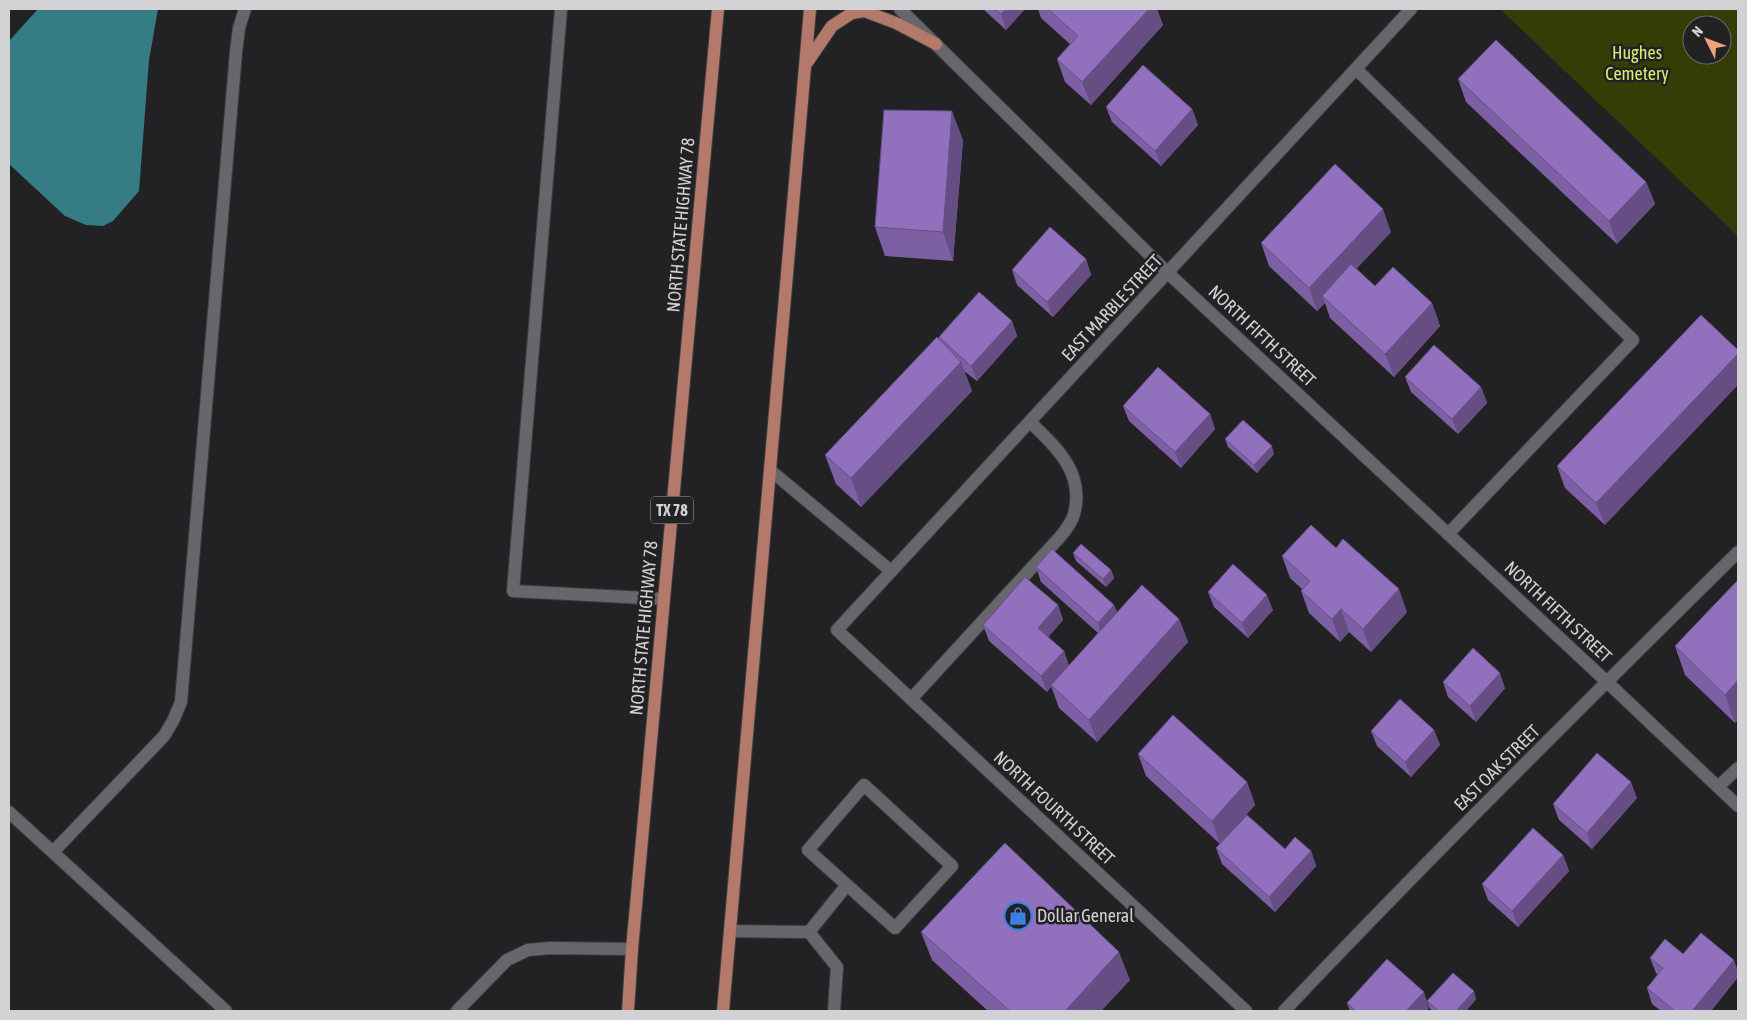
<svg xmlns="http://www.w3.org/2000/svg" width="1747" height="1020" font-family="'Asap Condensed',sans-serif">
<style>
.green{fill:#363c05;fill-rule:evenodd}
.water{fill:#367c85}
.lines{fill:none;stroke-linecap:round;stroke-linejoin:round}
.service-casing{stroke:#3f3f42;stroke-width:14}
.minor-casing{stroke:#3f3f42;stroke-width:14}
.primary-casing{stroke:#3f3f42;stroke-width:14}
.service{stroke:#67676b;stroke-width:12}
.minor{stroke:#67676b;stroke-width:12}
.primary{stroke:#b37a6c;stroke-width:12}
.wall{fill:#7d60a3}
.shaded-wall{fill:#664e85}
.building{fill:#9170be;stroke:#664e85}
.labels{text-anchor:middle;stroke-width:5;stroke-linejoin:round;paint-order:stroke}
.shield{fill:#222225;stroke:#9d9da0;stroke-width:1}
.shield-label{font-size:16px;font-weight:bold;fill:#d2d2d4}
.park-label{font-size:18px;fill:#dbec71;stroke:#222225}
.street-label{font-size:18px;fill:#d2d2d4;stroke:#222225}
.poi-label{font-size:18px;fill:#d2d2d4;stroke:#222225;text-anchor:start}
</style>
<rect width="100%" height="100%" fill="#222225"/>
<!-- green -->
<path class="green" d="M1500,9h238v227zM1692,25h30v30h-30z"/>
<!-- water -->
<path class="water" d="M38,9h120l-9,51 -10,131 -26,30 -10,5 -17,-1 -21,-9 -56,-52v-123z"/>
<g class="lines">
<!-- service casing -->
<g class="service-casing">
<path id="service" d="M561,9l-48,582 151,8
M1356,69l277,271 -185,194
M770,470l121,101
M911,699l149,-162c5,-6 12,-15 14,-23 11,-41 -17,-66 -44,-92
M1718,787l20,-19
M9,812l217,199
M53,852l111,-116 9,-15 8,-19 55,-650 3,-24 6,-19
M730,931l79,1
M809,932l38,-47 48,43 57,-62 -88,-81 -56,65 39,35
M809,932l28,35 -3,44"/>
</g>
<!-- minor casing -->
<g class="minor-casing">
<path id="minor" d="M900,9l268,264 439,409 131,124
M457,1011l50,-51 21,-10 22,-2 82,1
M1246,1011l-409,-381 574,-621
M1284,1011c148,-156 301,-308 454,-459"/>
</g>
<!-- primary casing -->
<g class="primary-casing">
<path id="primary" d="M806,64l26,-38 20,-13 12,-2 32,12 40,21
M628,1011l4,-62 86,-940
M723,1011l87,-1002"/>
</g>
<!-- service -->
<use href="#service" class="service"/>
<!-- minor -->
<use href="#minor" class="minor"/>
<!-- primary -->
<use href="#primary" class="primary"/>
</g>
<!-- wall -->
<path class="wall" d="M983,9h42l-19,21z
M1038,9h119l6,16 -72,80 -26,-23 -8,-23 13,-15 -29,-26z
M1458,79l188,103 9,22 -38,40 -151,-142z
M1106,107l86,2 6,16 -37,41 -49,-44z
M963,140l-10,121 -68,-5 -10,-29z
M1391,232l-35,37 19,17 57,17 8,23 -46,51 -64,-59 -5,-15 -8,8 -48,-45 -8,-23z
M1086,259l5,16 -38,42 -36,-32 -5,-15z
M1701,315l-96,210 -40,-37 -8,-22z
M1012,321l5,15 -40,45 -13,-10 8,20 -111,116 -25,-23 -11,-29 114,-116v-2z
M1405,377l76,10 6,16 -29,31 -47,-42z
M1123,406l87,8 5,15 -34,39 -52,-47z
M1225,439l49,15 -17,19 -29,-26z
M1073,553l38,17 3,8 -8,9 -30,-26z
M1282,556l125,56 -36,40 -22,-20 -9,10 -31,-29 -8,-22 1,-2 -12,-11z
M1036,567l78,38 3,7 62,7 9,23 -91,100 -38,-34 -8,-22 -4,6 -58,-51 -6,-16 75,-20 5,15 -15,17 16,14 5,15 29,-33 -57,-51z
M1738,580l-3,143 -50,-48 -10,-29z
M1208,592l65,18 -25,28 -34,-31z
M1443,682l62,6 -29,34 -28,-25z
M1434,730l6,15 -29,32 -34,-31 -6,-15z
M1138,754l109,28 8,23 -35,39 -74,-68z
M1637,798l-45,51 -33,-29 -6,-16z
M1216,848l69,1 26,2 5,15 -41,46 -53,-48z
M1563,855l6,16 -51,56 -30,-27 -6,-16z
M921,932l209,48 -29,31h-113l-56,-51z
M1683,954l55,23 -27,34h-50l-9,-7 -5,-16 11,-13 -2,-2 -6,-15z
M1476,999l-10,12h-33l-3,-2 -3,-8z
M1347,1003l82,5 -3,3h-76z"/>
<!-- shaded-wall -->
<path class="shaded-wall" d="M1006,9h19l-19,21 -5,-16z
M1149,9h8l6,16 -72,80 -9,-23z
M1192,109l6,16 -37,41 -6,-15z
M952,111l11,29 -10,121 -10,-29z
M1646,182l9,22 -38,40 -8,-23z
M1383,209l8,23 -64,68 -5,-4 3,7 -8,8 -8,-23z
M1086,259l5,16 -38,42 -6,-15z
M1432,303l8,23 -46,51 -9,-23z
M1012,321l5,15 -40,45 -6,-15z
M1738,354v31l-133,140 -9,-22z
M961,362l11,29 -111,116 -10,-29z
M1481,387l6,16 -29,31 -6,-15z
M1210,414l5,15 -34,39 -6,-16z
M1272,446l2,8 -17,19 -3,-8z
M1111,570l3,8 -8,9 -3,-8z
M1399,589l8,23 -36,40 -8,-23z
M1267,595l6,15 -25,28 -6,-15z
M1058,605l5,15 -20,23 -5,-15z
M1114,605l6,15 -17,18 -5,-15z
M1341,609l8,23 -9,10 -8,-23z
M1179,619l9,23 -91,100 -8,-22z
M1064,651l5,15 -22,26 -6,-16z
M1500,673l5,15 -29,34 -6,-16z
M1738,680v40l-3,3 -10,-28z
M1434,730l6,15 -29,32 -6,-15z
M1247,782l8,23 -35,39 -8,-23z
M1631,782l6,16 -45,51 -5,-16z
M1311,851l5,15 -41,46 -6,-15z
M1563,855l6,16 -51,56 -6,-16z
M1119,952l11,28 -29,31h-36z
M1734,960l4,11v6l-27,34h-19z
M1474,991l2,8 -10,12h-10z
M1424,992l5,16 -3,3h-20z"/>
<!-- building -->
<path class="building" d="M995,9h11l-5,5z
M1048,9h101l-67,73 -25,-23 21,-23z
M1496,40l150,142 -37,39 -151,-142z
M1143,65l49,44 -37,42 -49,-44z
M884,110l68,1 -9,121 -68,-5z
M1335,164l48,45 -74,79 -48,-45z
M1050,227l36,32 -39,43 -35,-32z
M1351,264l24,22 18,-19 39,36 -47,51 -63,-58z
M979,292l33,29 -41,45 -32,-29z
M1701,315l37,35v4l-142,149 -39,-37z
M937,337l24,25 -110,116 -26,-23z
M1434,345l47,42 -29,32 -47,-42z
M1158,367l52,47 -35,38 -52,-46z
M1243,420l29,26 -18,19 -29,-26z
M1311,525l25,23 7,-9 56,50 -36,40 -22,-20 -9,10 -31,-28 9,-10 -28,-25z
M1081,544l30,26 -8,9 -30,-26z
M1052,549l62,56 -16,18 -62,-56z
M1233,564l34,31 -25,28 -34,-31z
M1025,577l33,28 -20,23 26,23 -23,25 -58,-51z
M1738,580v100l-13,15 -50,-49z
M1142,585l37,34 -90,101 -38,-35z
M1473,648l27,25 -30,33 -27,-24z
M1400,699l34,31 -29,32 -34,-31z
M1173,715l74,67 -35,39 -74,-67z
M1597,753l34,29 -44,51 -34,-29z
M1247,815l38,34 10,-12 16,14 -42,46 -53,-49z
M1533,828l30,27 -51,56 -30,-27z
M1005,843l114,109 -54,59h-55l-89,-79z
M1701,933l33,27 -42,51h-17l-28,-23 16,-20 -13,-10 15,-19 18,15z
M1387,959l37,33 -18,19h-50l-9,-8z
M1453,973l21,18 -18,20h-17l-12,-10z"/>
<!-- icons -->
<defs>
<g id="shop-ring" transform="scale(1.4375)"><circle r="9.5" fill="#222225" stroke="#3f7fe0" stroke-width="1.5"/><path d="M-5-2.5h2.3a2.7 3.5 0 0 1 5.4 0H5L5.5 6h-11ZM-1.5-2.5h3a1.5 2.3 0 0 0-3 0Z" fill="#3f7fe0"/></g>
</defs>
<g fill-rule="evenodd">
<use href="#shop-ring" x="1018" y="916"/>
</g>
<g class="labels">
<!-- shield labels -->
<rect class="shield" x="651" y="496.5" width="42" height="27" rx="4"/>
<g class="shield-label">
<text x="672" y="516">TX 78</text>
</g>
<!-- park labels -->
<g class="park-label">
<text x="1637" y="59">Hughes<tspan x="1637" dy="21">Cemetery</tspan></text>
</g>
<!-- street labels -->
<g class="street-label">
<text transform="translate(681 225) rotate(-85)" y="6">NORTH STATE HIGHWAY 78</text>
<text transform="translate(1112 308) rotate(-47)" y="6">EAST MARBLE STREET</text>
<text transform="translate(1262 336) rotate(43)" y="6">NORTH FIFTH STREET</text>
<text transform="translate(1558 612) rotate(43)" y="6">NORTH FIFTH STREET</text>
<text transform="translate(644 628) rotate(-85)" y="6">NORTH STATE HIGHWAY 78</text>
<text transform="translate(1497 768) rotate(-45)" y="6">EAST OAK STREET</text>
<text transform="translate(1054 808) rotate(43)" y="6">NORTH FOURTH STREET</text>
</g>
<!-- poi labels -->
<g class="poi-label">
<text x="1037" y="922">Dollar General</text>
</g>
</g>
<!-- border -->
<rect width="1747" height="1020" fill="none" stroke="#d2d2d4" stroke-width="20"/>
<!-- north arrow -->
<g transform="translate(1707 40) rotate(312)"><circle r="24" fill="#222225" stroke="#68686b"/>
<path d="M0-4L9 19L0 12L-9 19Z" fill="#f0a279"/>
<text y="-8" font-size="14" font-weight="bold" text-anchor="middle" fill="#d2d2d4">N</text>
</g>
</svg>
